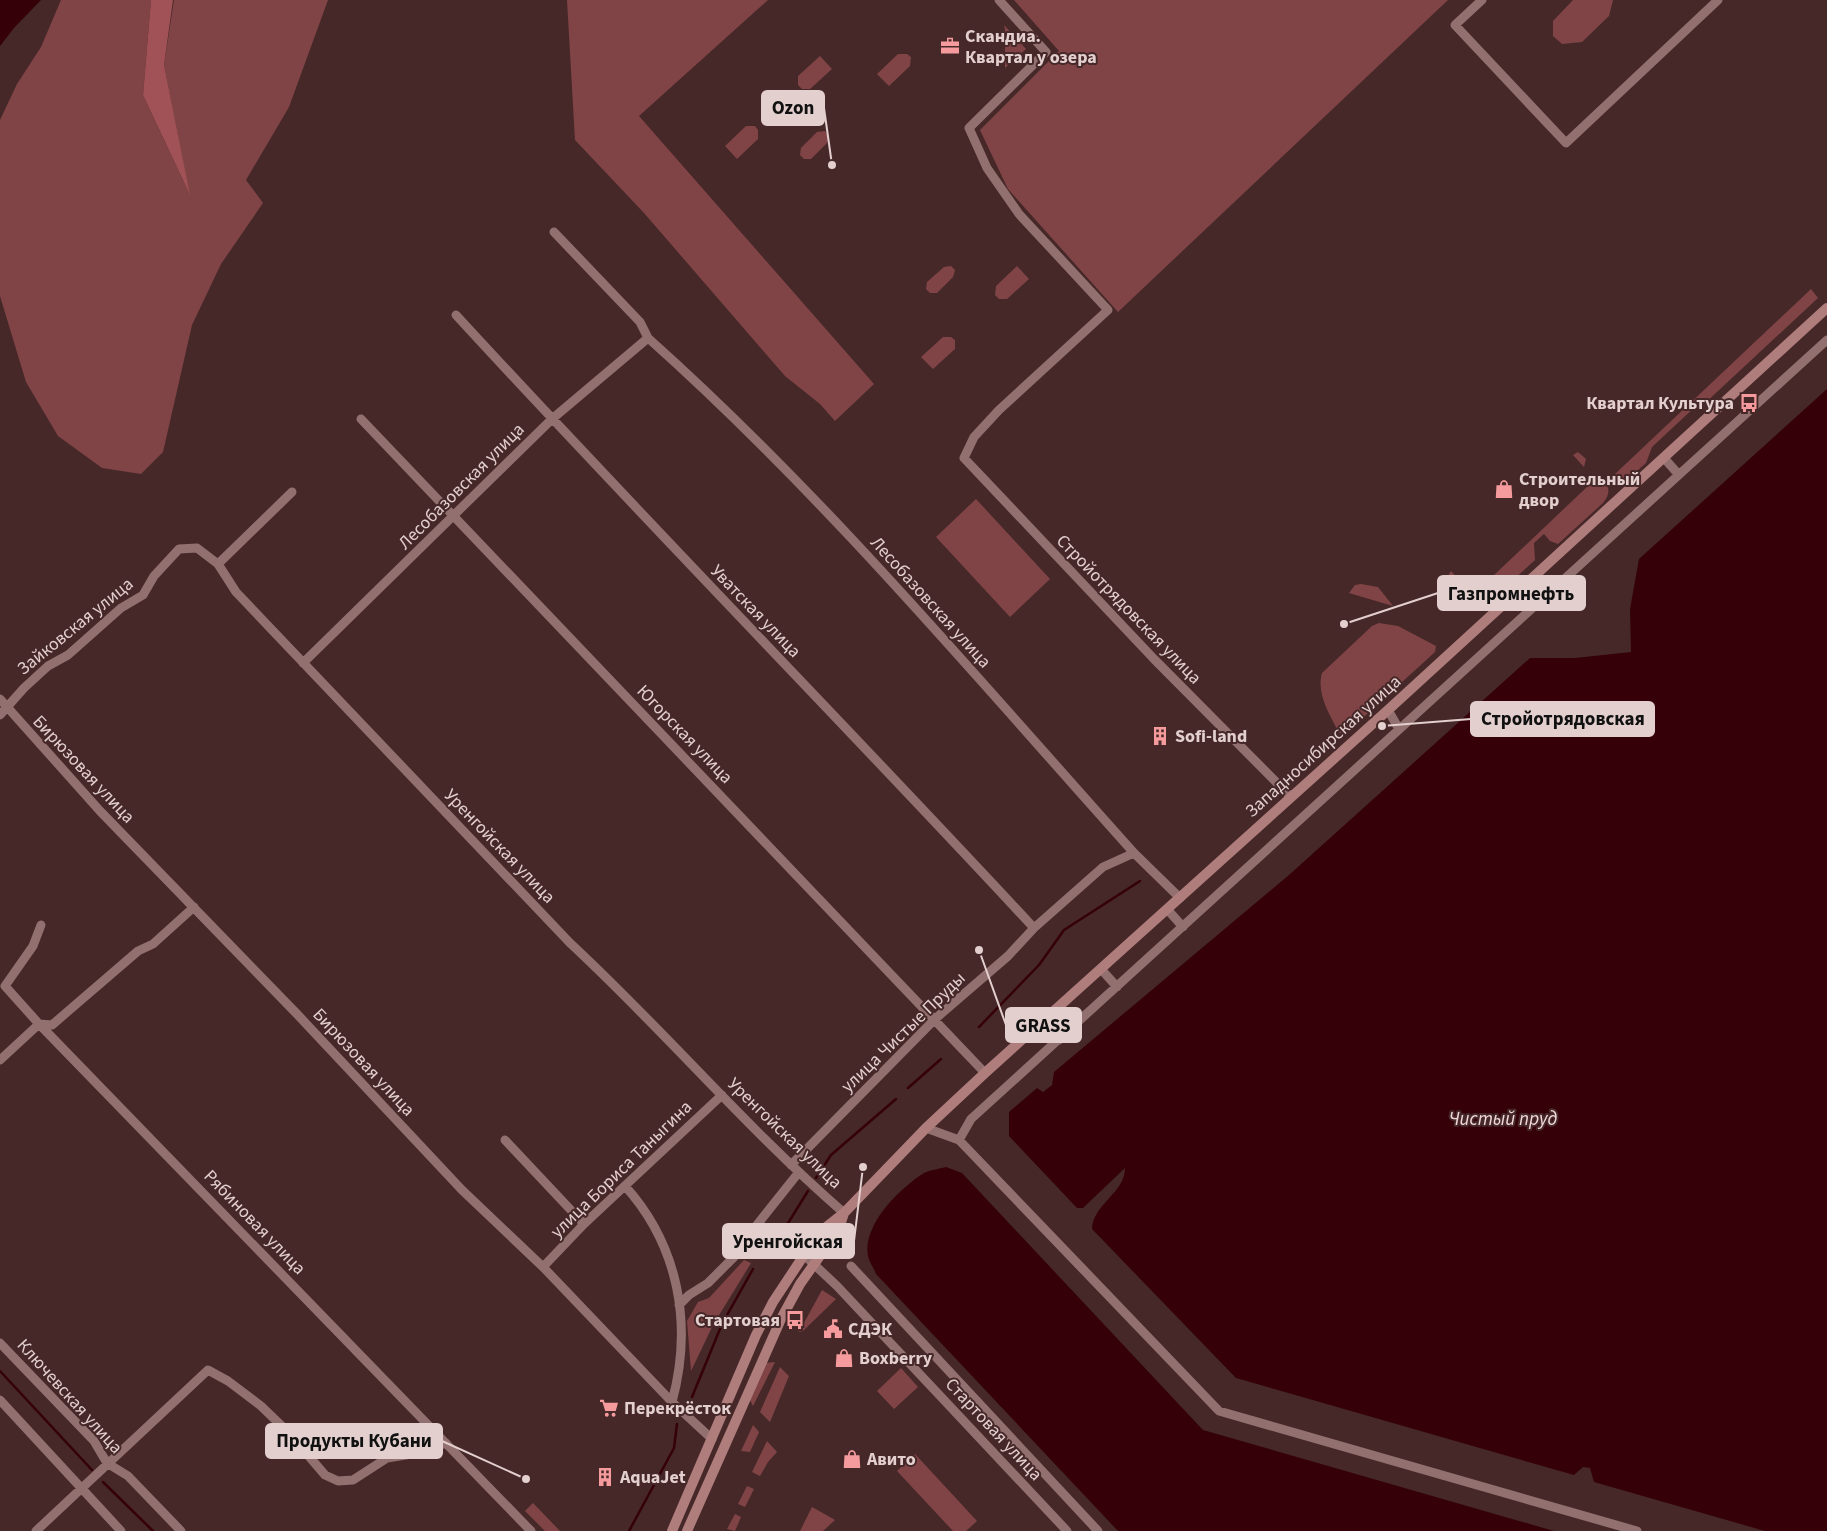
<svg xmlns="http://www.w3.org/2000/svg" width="1827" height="1531" font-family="'Source Sans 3',sans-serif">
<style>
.green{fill:#804446}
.forest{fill:#a15256}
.water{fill:#350008}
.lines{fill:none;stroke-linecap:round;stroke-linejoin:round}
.stream{stroke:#350008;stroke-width:2.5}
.minor{stroke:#937070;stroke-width:9}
.secondary{stroke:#b07d7d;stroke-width:10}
.labels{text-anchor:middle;stroke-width:4;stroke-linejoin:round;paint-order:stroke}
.poi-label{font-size:18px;font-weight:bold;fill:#e3cfce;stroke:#462829;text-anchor:start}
.street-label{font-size:18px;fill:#e3cfce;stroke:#462829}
.water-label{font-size:19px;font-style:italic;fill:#f0d8d8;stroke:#462829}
.leader{fill:none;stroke:#e3cfce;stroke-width:2}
.callout-dot{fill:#e3cfce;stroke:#462829;stroke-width:2}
.callout{fill:#e3cfce;stroke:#e3cfce;stroke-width:2}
.callout-label{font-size:19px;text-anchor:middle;font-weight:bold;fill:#111}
</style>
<rect width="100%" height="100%" fill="#462829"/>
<!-- green -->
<path class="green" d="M61,0h90l-8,95 46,98 -25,-128 10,-65h154l-39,107 -43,73 17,23 -42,61 -29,61 -29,127 -22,22 -39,-6 -44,-32 -32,-54 -26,-86v-176l17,-36 24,-37z
M567,0h201l-129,116 235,268 -39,37 -15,-17 -35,-28 -141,-163 -69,-73z
M1014,0h434l-330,312 -110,-123 -28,-59 79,-79z
M1573,0h40l-4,16 -27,26 -20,2 -9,-8v-15z
M1004,25l22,24 -21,19v-39z
M898,54h9l4,3 -1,9 -21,20 -12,-12z
M820,56l12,13 -22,20h-8l-4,-4v-9z
M746,126h9l3,4v9l-21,20 -12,-13z
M825,131l4,5 -2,7 -16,16h-7l-4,-4 1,-7 16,-16z
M951,266l4,4 -2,7 -16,16h-7l-4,-4 1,-7 17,-15z
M1017,266l12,13 -22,20h-8l-4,-4 1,-9z
M1811,289l7,9 -115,107 -7,1 -44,41 -6,16 -17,15 -8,1 -6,-5z
M943,337h8l4,3v9l-22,20 -12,-12z
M1578,452l8,7 -2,8 -11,-12z
M1587,476l10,10 7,-7c6,10 6,15 -1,24l-45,41 -8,-3 -6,-7 -10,9 1,17 -52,47 -12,1 -8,-9 5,-10 6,5 114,-108 -5,-6z
M976,499l74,80 -40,38 -74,-80z
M1451,571l11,12 -6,4 -7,-6 -1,-5z
M1361,584l17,3 15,19 -44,-13 6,-8z
M1379,623l19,3 38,20 -1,6 -90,82 -6,-1c-9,-18 -23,-39 -17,-60l50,-47z
M744,1260l7,3 -38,62 -22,46 -4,-50 11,-19 11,-4z
M822,1290l14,9 -33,32 -4,1z
M775,1362l-22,44 -3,-6 15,-37z
M780,1367l9,9 -19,46 -10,-10z
M901,1368l17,19 -24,22 -17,-18z
M753,1425l6,7 -9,20 -9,-1z
M767,1441l10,11 -9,10 -8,14 -8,-4z
M915,1454l62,67 -11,10h-13l-56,-60z
M747,1486l7,3 -9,18 -7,-3z
M533,1503l27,28h-15l-20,-20z
M812,1507l23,13 -12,11h-23z
M735,1514l6,3 -6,14 -8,-2z"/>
<!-- forest -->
<path class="forest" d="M151,0h22l-9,65 26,130 -47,-100z"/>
<!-- water -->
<path class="water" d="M0,0h41l-27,28 -14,18z
M1827,389v1142h-62l-171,-49 -4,-14 -7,-1 -9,8 -338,-97 -144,-149c1,-25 33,-36 33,-61l-42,40h-6l-68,-72v-24l28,-24 6,4 9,-7 2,-13 235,-197 241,-217h45l56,-6 -1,-43 9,-50z
M946,1167l16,6 241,257 351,101h-436l-242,-257c-2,-6 -7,-12 -8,-18 -6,-31 32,-68 56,-83 6,-3 15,-4 22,-6z"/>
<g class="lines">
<!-- stream -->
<path class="stream" d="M979,1027l60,-62 25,-35 76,-49
M908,1088l33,-29
M816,1178l15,-23 65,-56
M765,1254l20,-26 23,-37
M0,1371l92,99
M692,1397l30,-73 31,-55
M103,1482l50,49
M629,1531l45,-83 3,-24"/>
<!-- minor -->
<path class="minor" d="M999,0l47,52 -77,76 18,40 32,46 89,96 -109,100 -25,27 -10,21 190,201 137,138
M1482,0l-27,25 111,118 152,-143
M554,232l86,90 8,16c176,157 329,340 486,515l46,45
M456,315c190,207 387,407 578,613
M361,419l624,654
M1664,458l15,17
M292,492l-74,72 18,28 334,351c94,87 177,186 274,270
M1525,584l16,16
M303,663l249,-244 96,-81
M0,699l100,112 197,203 165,176 81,77 129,135 40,37
M1388,710l11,19
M0,715l24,-27 24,-22 20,-11 53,-47 22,-13 11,-19 25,-27 18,-1 21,16
M1167,909l16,18
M41,925l-8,21 -28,40 34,38 492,507
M1101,969l16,18
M1042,1022l17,18
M0,1060l39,-36 13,1 86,-74 15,-7 41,-37
M926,1128l33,12 260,271 418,120
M505,1140l79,84
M959,1140l12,-21 856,-779
M791,1165l144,-146 73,-63 26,-28 69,-61 31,-14
M625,1186c54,60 68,139 47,216
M804,1255l33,31 230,245
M851,1266l247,265
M543,1267l41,-43 138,-129
M679,1305l10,-10 19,-12 26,-26 11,-17 54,-68
M0,1343l94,98 13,22 21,13 53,55
M0,1400l121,131
M36,1531l172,-161 20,11 33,25 28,27 36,42 13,6 15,-1 34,-22 31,-5 28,-10"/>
<!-- secondary -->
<path class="secondary" d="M672,1531l84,-196 17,-33 31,-47 16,-23 24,-19 82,-85 59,-55 403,-363 439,-402
M687,1531l94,-212 19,-35 39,-55 5,-16"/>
</g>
<!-- icons -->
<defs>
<g id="office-bare" transform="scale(1.5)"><path d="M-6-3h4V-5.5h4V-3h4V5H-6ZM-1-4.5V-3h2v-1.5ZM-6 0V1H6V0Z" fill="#f59b9d" stroke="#462829" stroke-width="2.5" paint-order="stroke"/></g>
<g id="bus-bare" transform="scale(1.5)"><path d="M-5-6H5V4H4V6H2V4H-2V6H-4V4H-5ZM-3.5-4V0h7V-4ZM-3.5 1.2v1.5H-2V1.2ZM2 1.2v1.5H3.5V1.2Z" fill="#f59b9d" stroke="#462829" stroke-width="2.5" paint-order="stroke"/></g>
<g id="shop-bare" transform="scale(1.5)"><path d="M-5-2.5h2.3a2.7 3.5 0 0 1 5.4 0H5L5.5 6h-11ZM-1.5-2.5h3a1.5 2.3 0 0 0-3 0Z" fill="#f59b9d" stroke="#462829" stroke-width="2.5" paint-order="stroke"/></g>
<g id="building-bare" transform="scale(1.5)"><path d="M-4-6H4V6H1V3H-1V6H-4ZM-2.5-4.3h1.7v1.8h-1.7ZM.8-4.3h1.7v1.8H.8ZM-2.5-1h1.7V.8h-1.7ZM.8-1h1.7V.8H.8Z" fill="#f59b9d" stroke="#462829" stroke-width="2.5" paint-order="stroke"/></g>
<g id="civic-bare" transform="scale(1.5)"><path d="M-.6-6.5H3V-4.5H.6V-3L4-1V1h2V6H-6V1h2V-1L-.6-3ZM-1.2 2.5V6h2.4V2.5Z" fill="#f59b9d" stroke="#462829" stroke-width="2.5" paint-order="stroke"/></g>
<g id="supermarket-bare" transform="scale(1.5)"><path d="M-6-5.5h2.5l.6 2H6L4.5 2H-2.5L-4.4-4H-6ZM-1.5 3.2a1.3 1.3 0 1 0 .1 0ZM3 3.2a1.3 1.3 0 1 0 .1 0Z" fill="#f59b9d" stroke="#462829" stroke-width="2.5" paint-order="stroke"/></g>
</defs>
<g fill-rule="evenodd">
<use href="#office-bare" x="950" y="46"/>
<use href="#bus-bare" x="1749" y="403"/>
<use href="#shop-bare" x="1504" y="489"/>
<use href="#building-bare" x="1160" y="736"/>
<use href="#bus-bare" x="795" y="1320"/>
<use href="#civic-bare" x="833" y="1329"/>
<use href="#shop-bare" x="844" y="1358"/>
<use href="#supermarket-bare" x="609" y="1408"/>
<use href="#shop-bare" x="852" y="1459"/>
<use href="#building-bare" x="605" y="1477"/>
</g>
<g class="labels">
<!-- poi labels -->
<g class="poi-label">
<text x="965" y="42">Скандиа.<tspan x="965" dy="21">Квартал у озера</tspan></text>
<text x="1734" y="409" text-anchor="end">Квартал Культура</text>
<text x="1519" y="485">Строительный<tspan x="1519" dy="21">двор</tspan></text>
<text x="1175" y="742">Sofi-land</text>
<text x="780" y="1326" text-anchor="end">Стартовая</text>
<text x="848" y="1335">СДЭК</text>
<text x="859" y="1364">Boxberry</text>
<text x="624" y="1414">Перекрёсток</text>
<text x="867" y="1465">Авито</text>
<text x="620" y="1483">AquaJet</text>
</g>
<!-- street labels -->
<g class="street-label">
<text transform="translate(461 486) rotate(-45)" y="6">Лесобазовская улица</text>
<text transform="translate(931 602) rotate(48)" y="6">Лесобазовская улица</text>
<text transform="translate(1129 609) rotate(46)" y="6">Стройотрядовская улица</text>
<text transform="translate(756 611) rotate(46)" y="6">Уватская улица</text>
<text transform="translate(75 626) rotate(-39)" y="6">Зайковская улица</text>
<text transform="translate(685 734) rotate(46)" y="6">Югорская улица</text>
<text transform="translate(1323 746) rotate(-42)" y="6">Западносибирская улица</text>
<text transform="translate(84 769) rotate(47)" y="6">Бирюзовая улица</text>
<text transform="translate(500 846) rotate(46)" y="6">Уренгойская улица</text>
<text transform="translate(903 1032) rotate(-44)" y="6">улица Чистые Пруды</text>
<text transform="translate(364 1062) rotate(47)" y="6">Бирюзовая улица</text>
<text transform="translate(785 1133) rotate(44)" y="6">Уренгойская улица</text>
<text transform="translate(621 1169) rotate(-44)" y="6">улица Бориса Таныгина</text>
<text transform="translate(255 1222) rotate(46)" y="6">Рябиновая улица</text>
<text transform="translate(70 1396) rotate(48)" y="6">Ключевская улица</text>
<text transform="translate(994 1429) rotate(47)" y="6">Стартовая улица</text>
</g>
<!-- water labels -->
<g class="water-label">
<text x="1503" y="1125">Чистый пруд</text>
</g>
</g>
<!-- callouts -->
<path class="leader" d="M832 165L824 108M1344 624L1438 593M1382 726L1471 719M979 950L1006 1025M863 1167L854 1241M526 1479L442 1441"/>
<g class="callout-dot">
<circle cx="832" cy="165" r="5"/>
<circle cx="1344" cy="624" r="5"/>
<circle cx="1382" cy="726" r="5"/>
<circle cx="979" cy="950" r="5"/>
<circle cx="863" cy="1167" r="5"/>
<circle cx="526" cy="1479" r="5"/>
</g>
<g class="callout">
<rect x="762" y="91" width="62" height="34" rx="5"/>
<rect x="1438" y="576" width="147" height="34" rx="5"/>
<rect x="1471" y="702" width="183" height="34" rx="5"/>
<rect x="1006" y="1008" width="75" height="34" rx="5"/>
<rect x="723" y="1224" width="131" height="34" rx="5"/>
<rect x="266" y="1424" width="176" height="34" rx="5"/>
</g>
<g class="callout-label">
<text x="793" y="114">Ozon</text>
<text x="1511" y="600">Газпромнефть</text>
<text x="1563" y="725">Стройотрядовская</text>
<text x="1043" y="1032">GRASS</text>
<text x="788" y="1248">Уренгойская</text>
<text x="354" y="1447">Продукты Кубани</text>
</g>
</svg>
